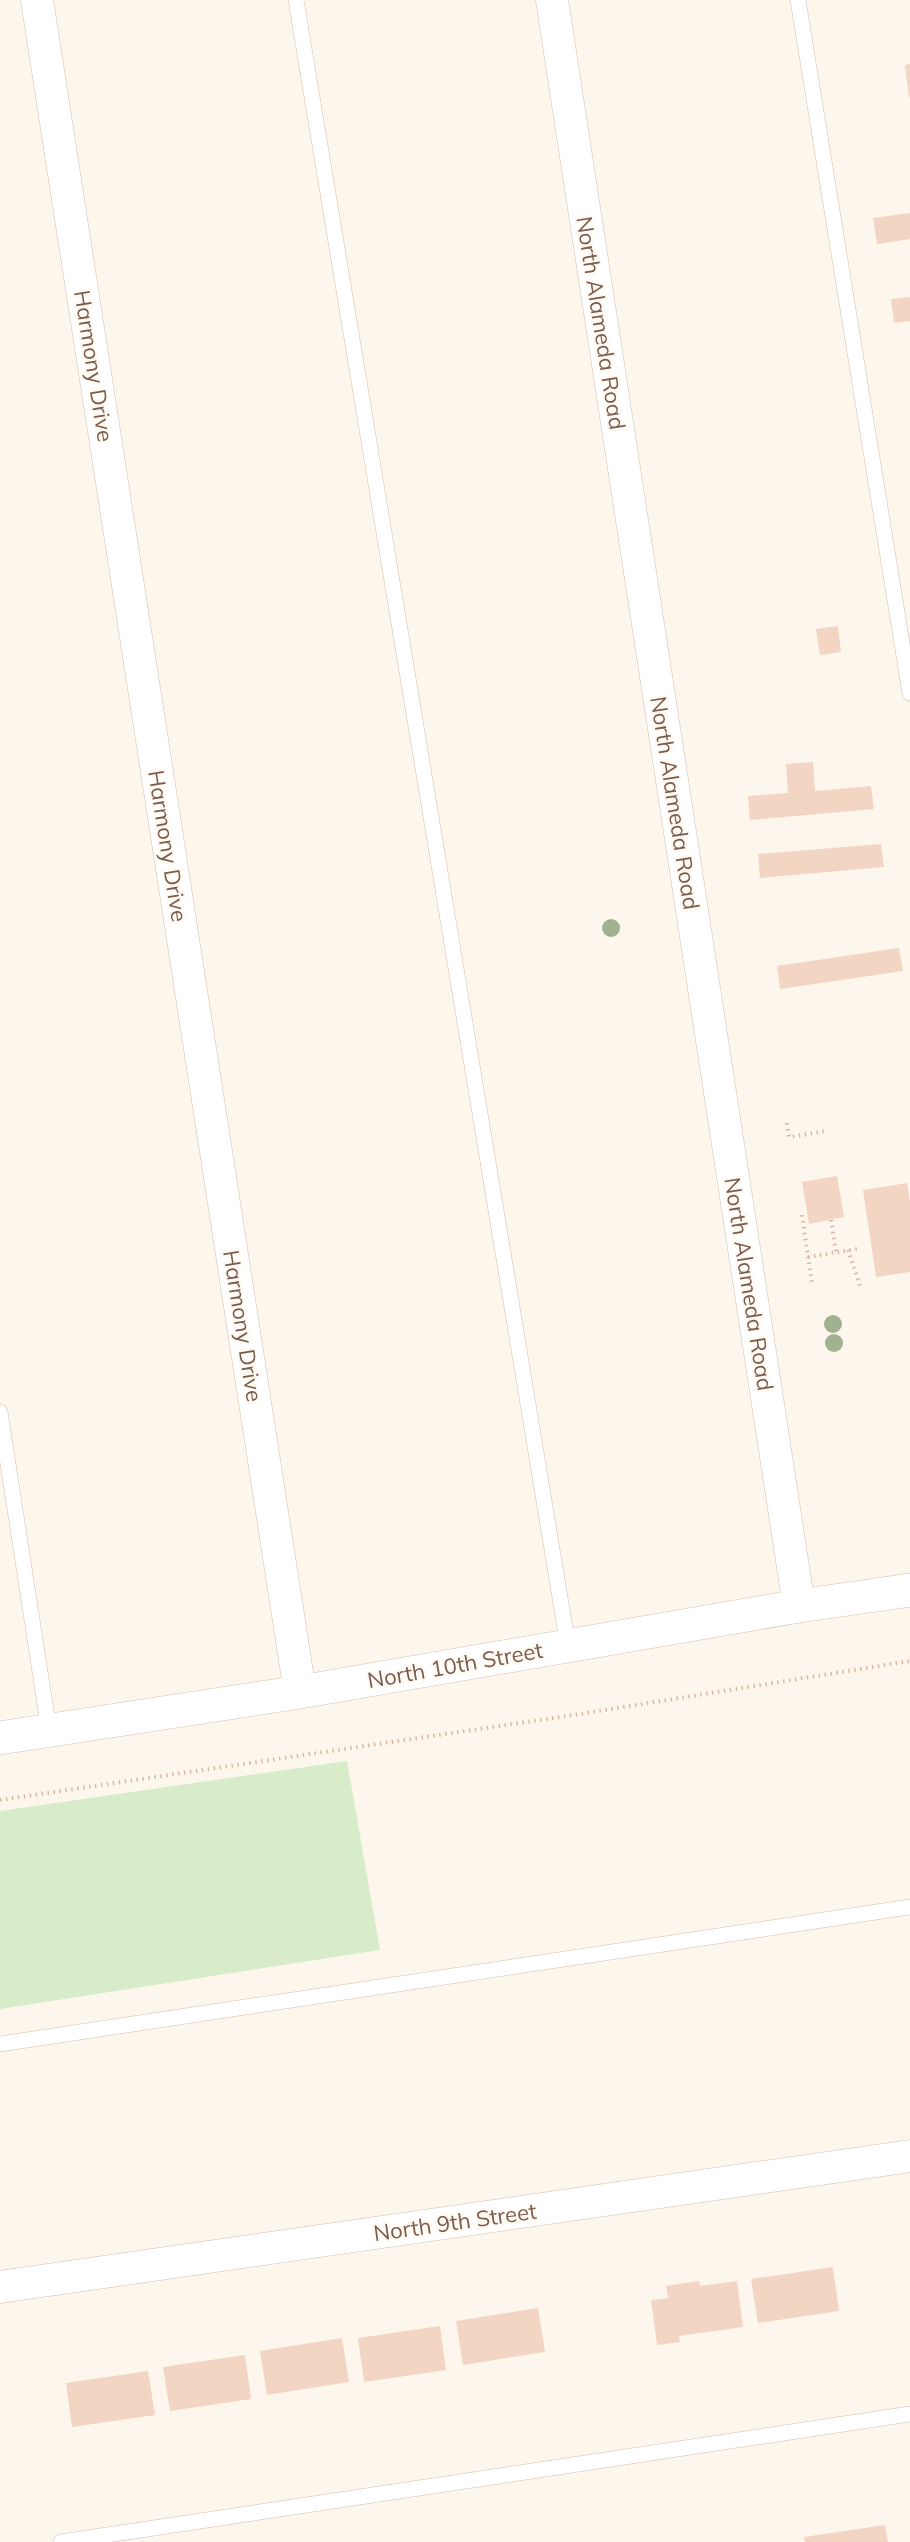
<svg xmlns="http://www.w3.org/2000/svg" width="910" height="2542" font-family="Mulish,sans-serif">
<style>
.green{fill:#d8ecc9}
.building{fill:#f3d5c3}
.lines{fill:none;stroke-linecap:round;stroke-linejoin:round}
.lane-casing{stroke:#d1beb0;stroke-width:16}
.street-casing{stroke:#d1beb0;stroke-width:33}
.secondary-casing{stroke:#d6c0b0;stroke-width:34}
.path{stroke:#d9b8a5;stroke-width:4;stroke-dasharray:1.5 4.5;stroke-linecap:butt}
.lane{stroke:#fff;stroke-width:15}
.street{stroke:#fff;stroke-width:32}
.secondary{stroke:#fff;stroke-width:33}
.tree{fill:#a0b28e}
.labels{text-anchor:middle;stroke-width:5;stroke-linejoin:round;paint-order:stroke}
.street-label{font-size:22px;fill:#7a5c4d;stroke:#fffaf3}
</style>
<rect width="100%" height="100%" fill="#fdf6ec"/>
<!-- green -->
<path class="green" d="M347,1761l33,189 -380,59v-198z"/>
<!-- building -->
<path class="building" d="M910,64v33h-1l-4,-32z
M910,213v26l-33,5 -4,-26z
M910,297v24l-16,2 -3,-24z
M838,626l3,26 -21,3 -4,-26z
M813,762l2,29 56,-5 3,23 -124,11 -2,-24 40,-3 -2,-29z
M881,844l3,23 -124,11 -2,-24z
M899,948l4,23 -123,18 -3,-23z
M837,1176l7,41 -35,7 -7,-42z
M907,1183l3,19v70l-34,5 -13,-87z
M833,2267l6,44 -81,12 -7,-44z
M699,2281l1,5 37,-5 6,46 -64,9 1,6 -23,3 -6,-45 17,-2 -2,-12z
M538,2308l7,44 -82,13 -7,-44z
M440,2326l6,44 -82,12 -6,-44z
M342,2338l7,44 -82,13 -7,-44z
M245,2355l6,44 -81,12 -7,-44z
M148,2371l7,44 -83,12 -6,-44z
M885,2525l3,17h-83l-1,-5z"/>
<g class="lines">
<!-- lane casing -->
<g class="lane-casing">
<path id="lane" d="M296,0l272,1646
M798,0l112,693
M0,1412l49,318
M0,2044l910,-137
M61,2542l849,-128"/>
</g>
<!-- street casing -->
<g class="street-casing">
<path id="street" d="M37,0l263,1692
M552,0l247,1606
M0,2287l910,-131"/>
</g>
<!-- secondary casing -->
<g class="secondary-casing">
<path id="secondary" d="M0,1738l300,-46 499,-86 111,-16"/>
</g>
<!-- path -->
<path class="path" d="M787,1123l2,14 37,-6
M802,1215l10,69
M831,1220l5,32
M848,1250l13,38
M808,1257l49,-8
M0,1800l580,-86 330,-53"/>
<!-- lane -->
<use href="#lane" class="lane"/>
<!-- street -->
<use href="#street" class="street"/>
<!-- secondary -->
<use href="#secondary" class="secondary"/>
</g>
<!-- trees -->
<g class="tree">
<circle cx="611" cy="928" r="9"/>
<circle cx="833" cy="1324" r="9"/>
<circle cx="834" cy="1343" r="9"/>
</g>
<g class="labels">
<!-- street labels -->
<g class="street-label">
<text transform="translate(601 323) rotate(81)" y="8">North Alameda Road</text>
<text transform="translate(94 366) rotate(81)" y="8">Harmony Drive</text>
<text transform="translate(675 803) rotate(81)" y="8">North Alameda Road</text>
<text transform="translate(168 846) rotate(81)" y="8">Harmony Drive</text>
<text transform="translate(749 1284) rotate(81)" y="8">North Alameda Road</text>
<text transform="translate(243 1326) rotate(81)" y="8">Harmony Drive</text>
<text transform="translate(455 1665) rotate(-10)" y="8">North 10th Street</text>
<text transform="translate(455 2222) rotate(-8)" y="8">North 9th Street</text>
</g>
</g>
</svg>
